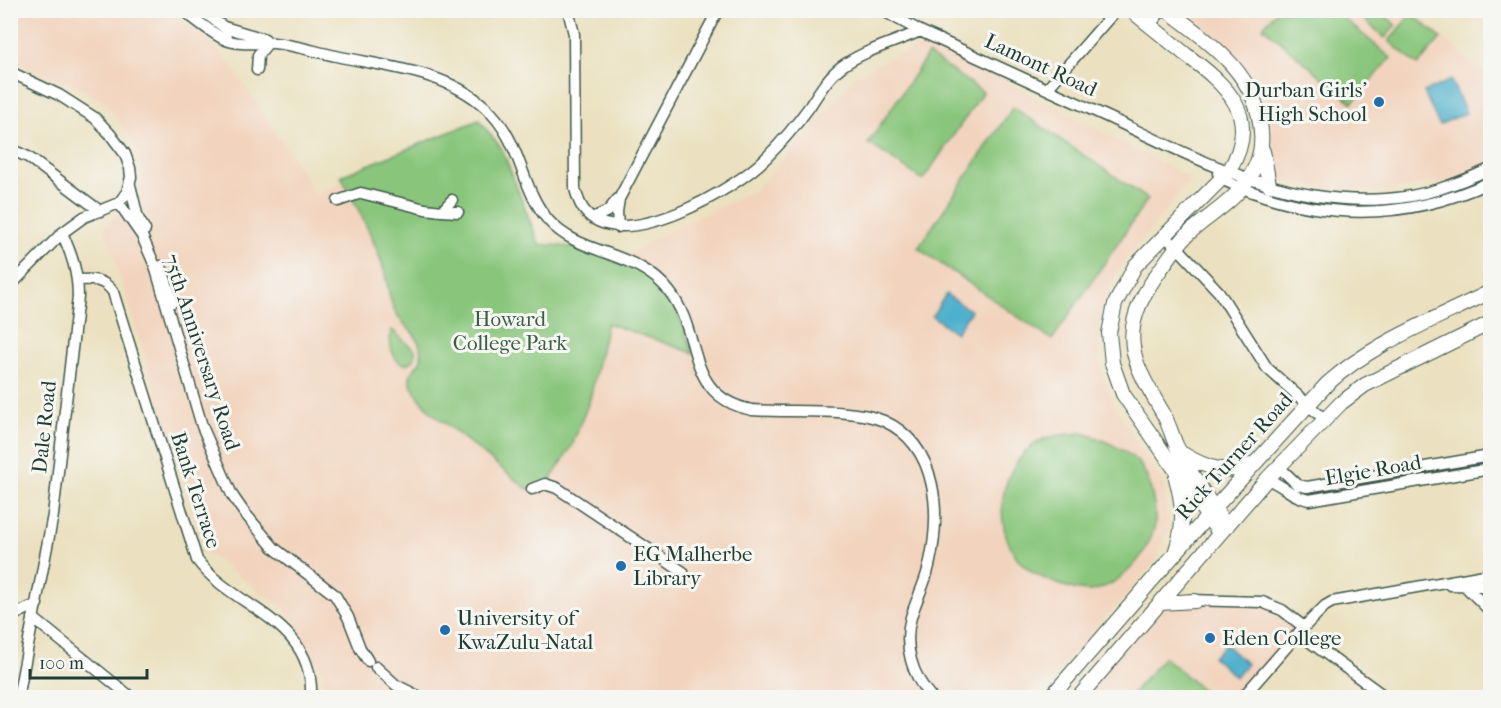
<svg xmlns="http://www.w3.org/2000/svg" width="1501" height="708" font-family="'IM FELL French Canon',serif">
<style>
.built{fill:#f2d4be}
.green{fill:#89c67c;stroke:#548258;stroke-width:1.5}
.water{fill:#4db0cc;stroke:#367680;stroke-width:1.5}
.lines{fill:none;stroke-linecap:round;stroke-linejoin:round}
.minor-casing{stroke:#3e5649;stroke-width:13}
.major-casing{stroke:#3e5649;stroke-width:16}
.minor{stroke:#fff;stroke-width:10}
.major{stroke:#fff;stroke-width:14}
.poi-dot{fill:#1f6fb2;stroke:#f6f6f2;stroke-width:2}
.labels{text-anchor:middle;stroke-width:6;stroke-linejoin:round;paint-order:stroke}
.street-label{font-size:21px;fill:#1f3d34;stroke:#f6f6f2}
.poi-label{font-size:21px;fill:#1f3d34;stroke:#f6f6f2;text-anchor:start}
.park-label{font-size:21px;fill:#3a5f46;stroke:#f6f6f2}
</style>
<rect width="100%" height="100%" fill="#f6f6f2"/>
<filter id="ink" filterUnits="userSpaceOnUse"><feTurbulence type="fractalNoise" baseFrequency=".0167" numOctaves="2"/><feDisplacementMap in="SourceGraphic" scale="12" xChannelSelector="R" yChannelSelector="G"/><feConvolveMatrix kernelMatrix="1 2 1 2 8 2 1 2 1" color-interpolation-filters="sRGB"/></filter>
<filter id="wash" filterUnits="userSpaceOnUse"><feTurbulence type="fractalNoise" baseFrequency=".008" numOctaves="4" result="noise"/><feDisplacementMap in="SourceGraphic" scale="24" xChannelSelector="R" yChannelSelector="G"/><feGaussianBlur stdDeviation="1.35" result="paint"/><feColorMatrix in="noise" values="0 0 0 0 0 0 0 0 0 0 0 0 0 0 0 0 0 1.4 0 .05"/><feComposite in="paint" operator="in"/></filter>
<g filter="url(#wash)">
<rect width="100%" height="100%" fill="#ebe1c0"/>
<!-- built -->
<path class="built" d="M155,10l18,5 40,28 25,32 78,120 21,-11 142,-64 23,29 37,95 34,2 47,14 47,-28 88,-42 58,-63 42,-51 38,-20 28,-11 35,10 235,124 -73,92 -9,17 -9,39 -1,36 16,44 49,77 5,47 -14,31 -120,135h-713l2,-24 -42,-65 -76,-56 -102,-326 35,-25 4,-27 -9,-32 -29,-39 -34,-19 -44,-16 -16,-13 -1,-44z
M1192,11h221l77,67v85l-30,15 -20,7 -9,-3 -34,8 -45,2 -27,-3 -50,-10 -2,-4 -2,-63 -7,-21 -21,-28 -49,-45z
M1173,593l94,10 31,24 -58,70 -161,1z"/>
<!-- green -->
<path class="green" d="M1277,11h58l56,47 -39,45 -89,-76z
M1362,11h18l16,14 -11,13 -27,-24z
M1412,14l29,24 -23,27 -14,-11v-2l-1,1 -14,-12z
M928,54l55,38 -60,88 -55,-37z
M1013,107l135,92 -96,141 -134,-92z
M479,120l23,29 37,95c45,2 97,12 127,50 13,16 20,40 27,59l-86,-30 -17,76 -18,47 -30,47 -16,-5 -95,-76c-6,-7 -23,-25 -21,-35 1,-6 8,-12 11,-17 1,-30 -17,-29 -27,-51 -6,-14 -7,-31 -12,-45 -10,-31 -27,-60 -41,-88z
M392,330l23,20 -1,9c-18,18 -28,-17 -22,-29z
M1082,433c18,5 47,17 59,33 9,12 15,42 14,56 0,9 -5,18 -9,26 -11,20 -32,39 -55,43 -12,1 -38,-8 -48,-13 -10,-5 -19,-11 -25,-19 -27,-37 -19,-92 20,-117 11,-7 31,-8 44,-9z
M1164,657l41,35 -4,5h-72z"/>
<!-- water -->
<path class="water" d="M1451,80l15,33 -27,12 -15,-33z
M946,294l25,17 -15,22 -24,-17z
M1225,644l22,20 -12,13 -22,-20z"/>
</g>
<g filter="url(#ink)">
<g class="lines">
<!-- minor casing -->
<g class="minor-casing">
<path id="minor" d="M183,10c13,10 27,22 41,29 15,7 35,3 50,4 21,2 42,9 62,13 51,11 110,15 149,51 38,34 34,80 64,114 31,35 88,29 120,70 35,44 14,105 83,119 37,3 100,-3 132,11 55,25 57,94 45,145 -4,18 -13,34 -18,51 -8,29 1,59 21,81
M201,10l28,21
M568,10l6,24 1,155c2,7 5,16 9,21 36,47 152,-21 182,-52 16,-16 31,-34 44,-52 9,-14 18,-29 31,-39 23,-17 53,-24 79,-36 63,29 127,58 190,87 87,41 177,89 276,81 37,-2 71,-15 104,-30
M882,10l38,21
M1149,26l13,-16
M224,27l41,12
M257,70l1,-15 9,-11
M10,72l49,23 36,23 15,16 15,20 5,14 1,9 -4,15 -8,11 -35,14 -22,16 -52,53
M1047,89l69,-79
M10,149l18,8 72,54
M1218,173l3,6c89,41 179,45 269,3
M130,185l8,33 7,12
M338,201l23,-8 64,16 17,2 10,-11
M119,203l23,33 13,30 47,160 30,69 11,16 31,37 61,47 13,22 12,31 8,13
M442,211l16,1
M593,218l15,-7 10,-12
M618,227l-1,-15 2,-13 99,-189
M1163,235l14,12 42,45 48,76 57,51
M161,266l12,36
M78,280c15,-1 26,-1 35,12l84,268c37,50 118,59 114,138
M1278,466l20,19 9,2 183,-31
M1267,479c16,6 25,18 42,21l181,-31
M532,489l13,-5 12,4 126,84
M1450,585l40,1
M1466,587l24,24
M1189,600l73,2 20,8 22,17
M10,617l27,-13
M33,618l99,80
M1299,634l88,64
M376,667l20,18 26,13
M18,698l35,-183 25,-218c0,-24 -6,-42 -16,-64
M1242,698l62,-71 21,-21 7,-4 158,-28"/>
</g>
<!-- major casing -->
<g class="major-casing">
<path id="major" d="M1131,10c18,15 36,29 54,44 43,32 77,62 44,117l-94,95 -20,38 -6,29 3,30 11,31 96,139
M1167,10c42,32 91,64 94,122 2,20 -5,38 -18,54 -14,19 -38,32 -55,48 -11,11 -19,24 -28,36 -12,17 -24,36 -27,57 -5,33 16,61 31,88 5,10 8,20 12,30 14,28 32,56 51,81
M1263,151l6,34
M1183,454c23,14 45,22 72,9
M1176,478c7,25 9,47 0,72
M1160,603l35,-2
M1050,698l169,-195 108,-119c45,-41 109,-65 163,-92
M1078,698l189,-219 74,-76 24,-18 125,-62"/>
</g>
<!-- minor -->
<use href="#minor" class="minor"/>
<!-- major -->
<use href="#major" class="major"/>
</g>
</g>
<!-- markers -->
<g class="poi-dot">
<circle cx="1379" cy="102" r="6"/>
<circle cx="621" cy="566" r="6"/>
<circle cx="445" cy="630" r="6"/>
<circle cx="1210" cy="638" r="6"/>
</g>
<g class="labels">
<!-- street labels -->
<g class="street-label">
<text transform="translate(1041 65) rotate(25)" y="7">Lamont Road</text>
<text transform="translate(202 352) rotate(72)" y="7">75th Anniversary Road</text>
<text transform="translate(44 427) rotate(-84)" y="7">Dale Road</text>
<text transform="translate(1234 456) rotate(-48)" y="7">Rick Turner Road</text>
<text transform="translate(1373 470) rotate(-10)" y="7">Elgie Road</text>
<text transform="translate(196 490) rotate(72)" y="7">Bank Terrace</text>
</g>
<!-- poi labels -->
<g class="poi-label">
<text x="1367" y="97" text-anchor="end">Durban Girls'<tspan x="1367" dy="24">High School</tspan></text>
<text x="633" y="561">EG Malherbe<tspan x="633" dy="24">Library</tspan></text>
<text x="457" y="625">University of<tspan x="457" dy="24">KwaZulu-Natal</tspan></text>
<text x="1222" y="645">Eden College</text>
</g>
<!-- park labels -->
<g class="park-label">
<text x="510" y="326">Howard<tspan x="510" dy="24">College Park</tspan></text>
</g>
</g>
<!-- margin -->
<rect width="1501" height="708" fill="none" stroke="#f6f6f2" stroke-width="36"/>
<!-- scale -->
<path d="M30 669v9h117v-9" fill="none" stroke="#1f3d34" stroke-width="3"/>
<text x="39" y="669" font-size="18" fill="#1f3d34" stroke="#f6f6f2" stroke-width="4.5" paint-order="stroke">100 m</text>
</svg>
